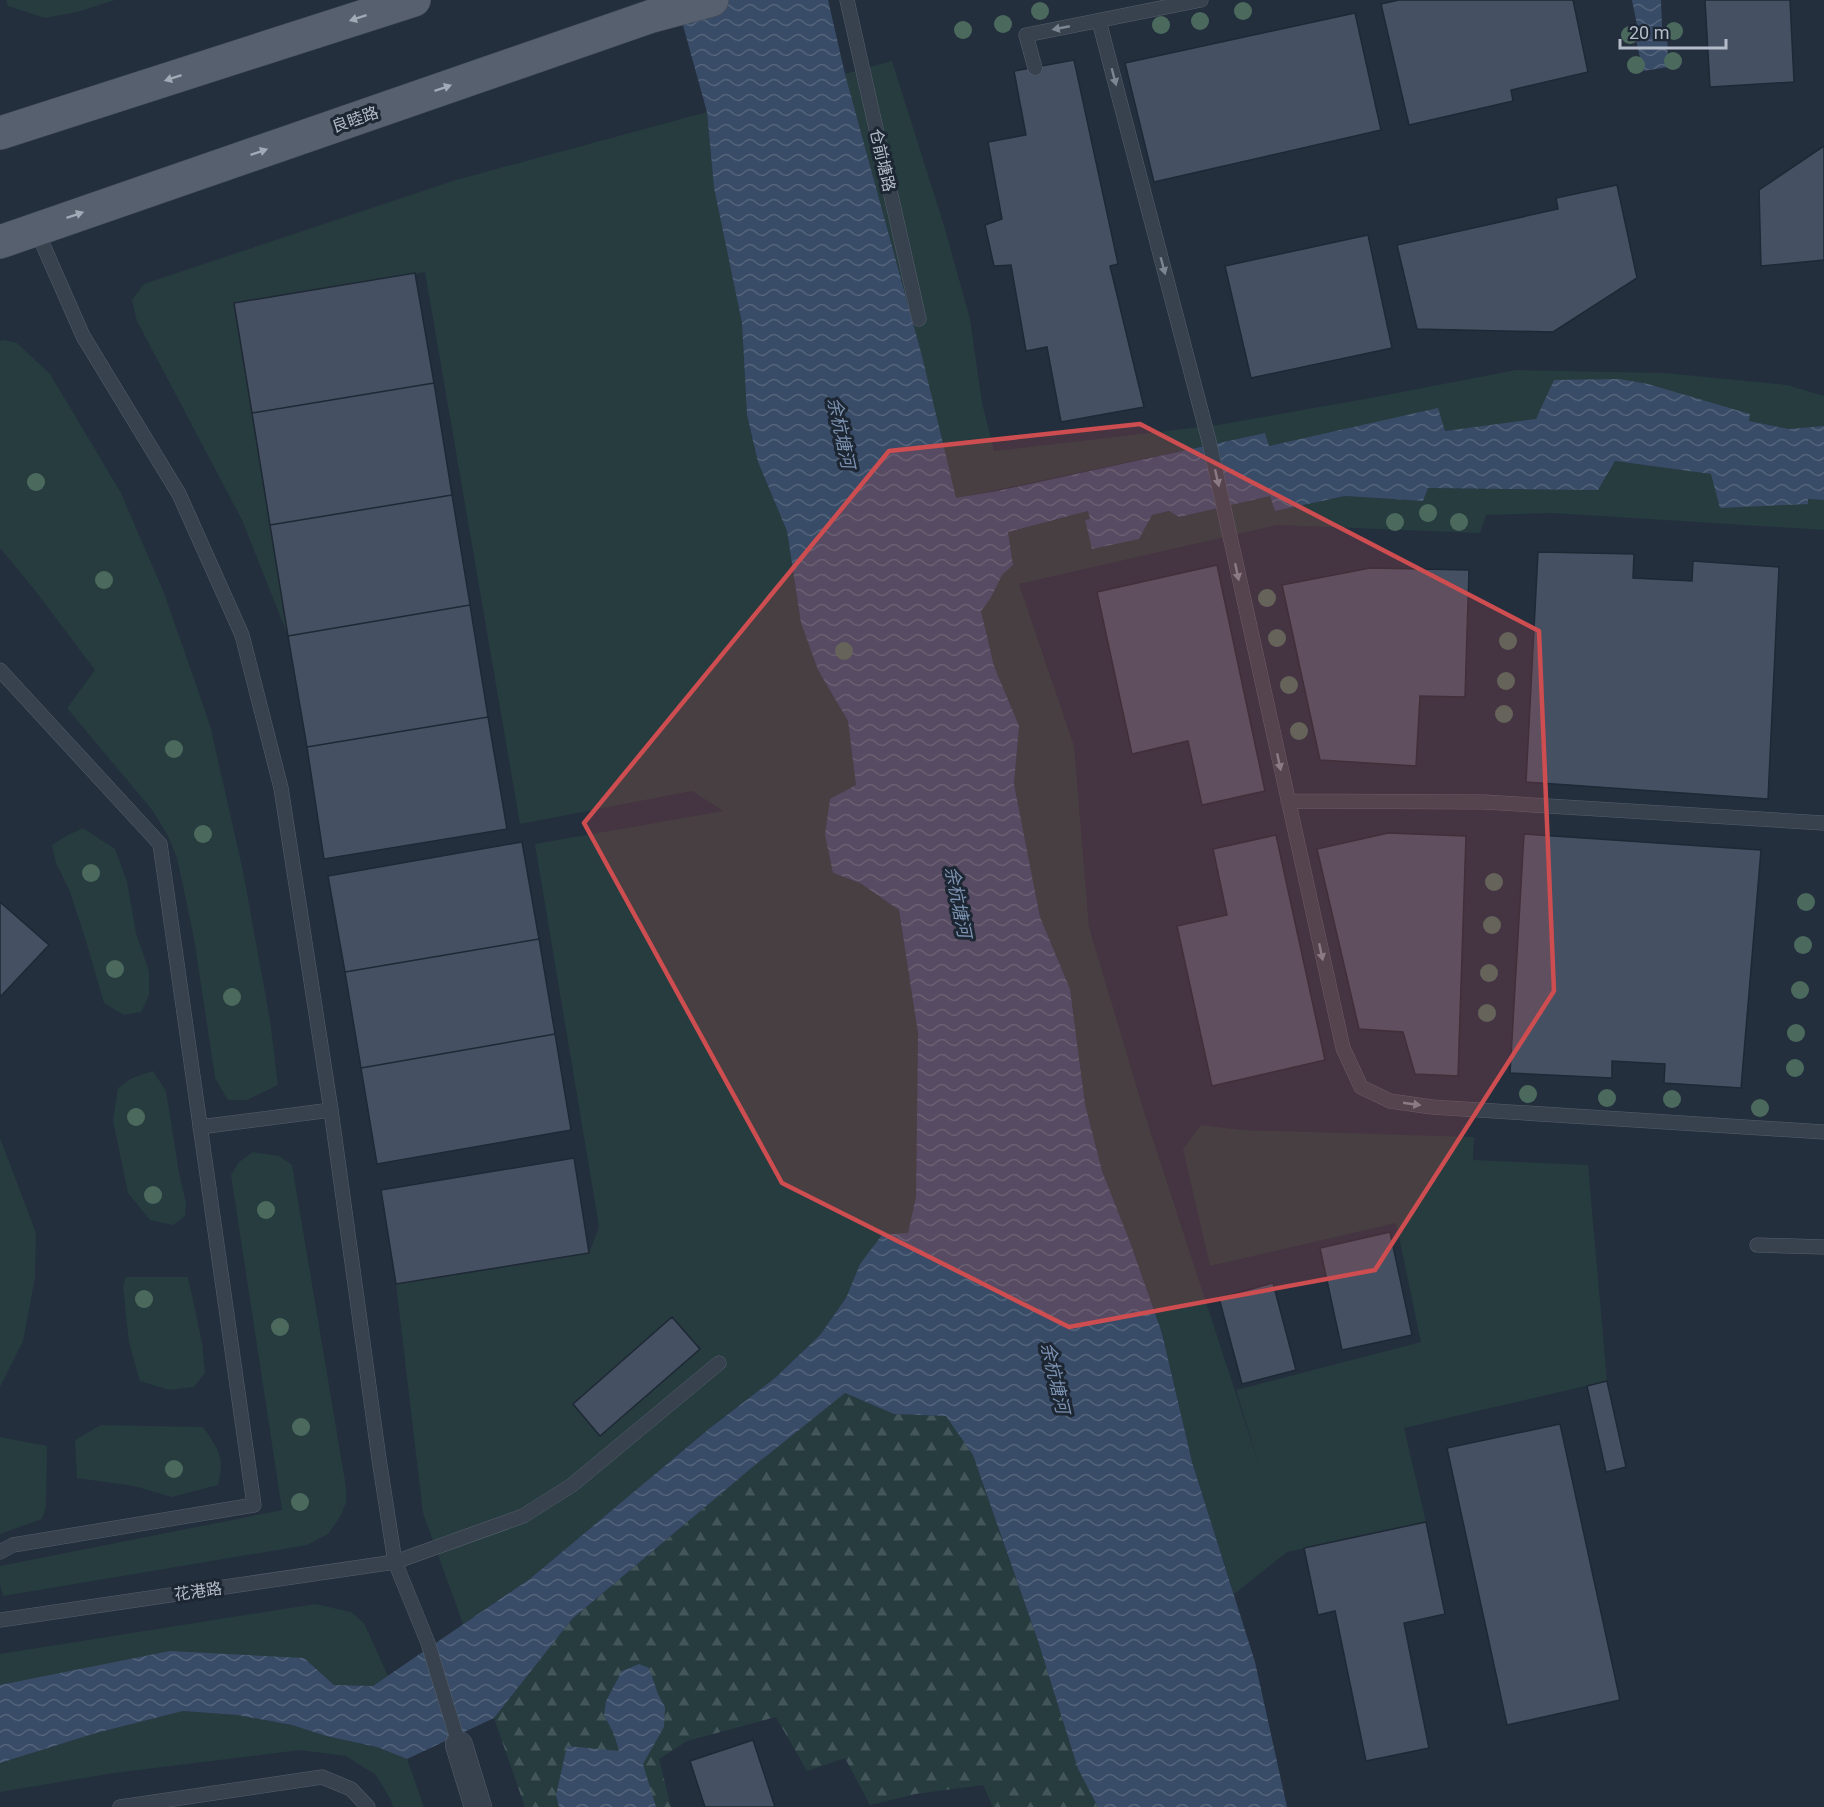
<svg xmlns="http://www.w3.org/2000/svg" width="1824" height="1807" font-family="Roboto,'Noto Sans SC',sans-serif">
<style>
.grass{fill:#263c3f}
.forest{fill:url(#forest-firs)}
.water{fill:url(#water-waves)}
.building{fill:#455162;stroke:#1f2835;stroke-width:1.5}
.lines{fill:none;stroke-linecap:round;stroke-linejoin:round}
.service-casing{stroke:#565f6c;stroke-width:15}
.minor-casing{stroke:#565f6c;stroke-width:28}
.primary-casing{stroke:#414a57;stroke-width:34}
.service{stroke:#38414e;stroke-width:14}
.minor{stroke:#38414e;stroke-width:27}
.primary{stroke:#56606e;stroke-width:33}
.tree{fill:#4b6a5d}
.oneway{fill:#a1aab7}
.oneway2{fill:#7c8592}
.marked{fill:#ce4d50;fill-opacity:0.2;stroke:#ce4d50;stroke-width:4.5;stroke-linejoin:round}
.labels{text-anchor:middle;stroke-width:6;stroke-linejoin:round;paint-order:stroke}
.street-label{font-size:16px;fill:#b4bcc9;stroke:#1d2633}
.water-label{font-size:18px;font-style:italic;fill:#7c92b1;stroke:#1d2633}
</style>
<defs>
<pattern id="forest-firs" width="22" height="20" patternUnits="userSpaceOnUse" patternTransform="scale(1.5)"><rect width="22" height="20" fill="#263c3f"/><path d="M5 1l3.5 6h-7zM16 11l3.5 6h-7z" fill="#435659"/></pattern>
<pattern id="water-waves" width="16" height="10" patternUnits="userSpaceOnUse" patternTransform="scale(1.5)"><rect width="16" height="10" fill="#394c67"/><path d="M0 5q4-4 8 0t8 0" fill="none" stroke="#53647b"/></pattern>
</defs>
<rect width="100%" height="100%" fill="#242f3e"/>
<!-- grass -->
<path class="grass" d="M6,0h109l-38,12 -32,6 -37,-12z
M892,61l53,168 25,90 12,84 12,48 224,-26 158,-28 140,-27 148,3 123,12 37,11v30l-35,3 -40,-8 1,-7 -213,6 -92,11 -7,-22 -169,37 -4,-13 -310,66 -33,-143 -77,-282z
M707,112l7,76 28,135 5,93 11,46 29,69 14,92 17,47 30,51 8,64 -31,50 8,38 27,10 39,27 19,123 -2,164 -8,36 -48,31 -14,34 -26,37 -45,43 -59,45 -185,155 -68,46 -40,-111 -27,-229 193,-31 10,-26 -64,-383 188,-33 -31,-20 -172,33 -95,-552 -190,35 53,329 -46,-116 -105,-199 -5,-21 12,-16 312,-104z
M4,340l13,3 33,31 71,119 43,100 46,132 33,146 27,149 8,65 -31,15h-19l-13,-22 -21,-140 -17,-80 -9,-22 -15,-25 -86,-103 28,-38 -61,-81 -34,-41v-207z
M1615,461l97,13 96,30 -1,-5 17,1v30l-271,-17 -67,2 -6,18 -203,-8 -258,59 55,162 15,181 57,191 115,353 -25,-81 185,-48 -25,-119 -186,43 -27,-117 18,-24 41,5 232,7 -1,23 115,5 19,216 -203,47 22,94 -139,30 -53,42 -42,-132 -30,-130 -32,-90 -28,-71 -17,-67 -15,-115 -30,-72 -26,-133 5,-58 -25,-60 -13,-55 21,-36 11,-10 -5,-33 81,-21 1,8 -4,1 66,-5 17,-4 10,6 91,-21 5,15 70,-15 78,5 5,-13 170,2z
M83,828l32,21 12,33 9,51 13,38v24l-8,17 -17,3 -20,-12 -18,-62 -16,-49 -14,-29 -4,-18 14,-9z
M153,1071l13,20 13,82 7,30 -1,13 -12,9 -23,-5 -22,-27 -15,-72 5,-33 14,-10z
M0,1138l36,95 -1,44 -12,64 -23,46z
M253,1152l26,4 13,9 54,322v16l-6,14 -12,17 -21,11 -304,51 -3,-12v-18l282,-56 -51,-335 8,-13z
M126,1277h62l14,65 3,31 -11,14 -25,3 -29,-9 -11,-38 -6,-57z
M101,1425l102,2c16,23 22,30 15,58l-46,12 -38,-11 -57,-8 -2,-38z
M0,1437l47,9 -1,60 -4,13 -42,15z
M315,1604l36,8 13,11 24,53 -15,10 -39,-1 -30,-27 -265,20 -39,7v-31z
M183,1711l54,4 55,10 34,11 51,11 30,12 17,48h-31l-2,-7 -15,-25 -30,-19 -46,-6 -186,23 -114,19v-29l96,-30z"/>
<!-- forest -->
<path class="forest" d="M844,1393l50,21 53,2 26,39 65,186 40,128 20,38h-105l-10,-22 -68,9 -45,11 -25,-47 -38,13 -31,-54 -89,24 -28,18 12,48h-146l-31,-89 78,-99 183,-154z"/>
<!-- water -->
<path class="water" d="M676,0h152l17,74 77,282 34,142 41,-7 268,-58 4,13 169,-38 7,23 91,-12 18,-39 65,-1 29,5 102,30 -1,7 40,8 35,-3v74l-16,-1v5l-88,4 -9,-34 -96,-13 -17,29 -170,-2 -5,13 -78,-5 -70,15 -5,-15 -91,21 -10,-6 -17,4 -13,24 -47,10 -7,-29 5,-1 -2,-8 -80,21 5,33 -11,10 -12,24 -9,12 13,55 25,60 -5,58 26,133 30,72 15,115 17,67 28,71 32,91 30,129 63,200 32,145h-189l-20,-38 -40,-128 -65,-186 -27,-39 -52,-2 -49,-21 -90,72 -183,154 -78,99 -87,41 -30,-12 -51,-11 -34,-11 -55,-10 -54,-4 -87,22 -96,30v-78l170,-34 134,7 30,27 39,1 158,-108 179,-150 65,-50 45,-43 26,-37 14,-34 22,-29 26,-2 8,-36 2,-164 -19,-123 -39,-27 -27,-10 -8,-38 5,-36 26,-14 -8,-64 -30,-51 -17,-47 -14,-92 -29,-69 -11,-47 -5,-92 -28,-135 -7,-76z
M1632,0h29l1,27h5l1,40 -25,4 -9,-40 4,-1z
M639,1664l10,4 9,26 7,13 -1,20 -21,37 13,43h-97l-3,-12 11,-49 52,5 -5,-17 -10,-19 2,-14 16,-30z"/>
<!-- building -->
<path class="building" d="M1399,0h174l15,72 -77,18 2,11 -104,24 -28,-121z
M1705,0h85l4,82 -84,5z
M1355,13l26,117 -227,52 -29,-119z
M1074,60l44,204 -8,2 34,141 -83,15 -14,-75 -21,4 -15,-86 -17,1 -9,-41 17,-6 -14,-77 38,-7 -12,-64z
M1824,146v114l-63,6 -2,-76z
M1617,185l20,93 -84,54 -136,-3 -20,-84 161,-36 -2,-11z
M1368,235l24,113 -141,30 -26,-112z
M415,273l19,110 -182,30 -18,-110z
M434,383l18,112 -182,30 -18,-112z
M452,495l18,110 -182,31 -18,-111z
M1538,552l96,2 -1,24 59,3 1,-20 86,6 -11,232 -242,-17z
M1217,565l48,226 -63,14 -14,-64 -56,13 -35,-162z
M1370,568l99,2 -4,127 -45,-1 -4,70 -96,-6 -38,-175z
M470,605l18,112 -181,30 -19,-111z
M488,717l19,112 -183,30 -17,-112z
M1388,833l78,3 -8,240 -43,-2 -12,-42 -44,-3 -42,-180z
M1524,834l237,16 -20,238 -77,-5 1,-19 -53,-3v17l-102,-5z
M1276,835l49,225 -113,26 -35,-160 50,-11 -14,-66z
M522,842l17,97 -194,33 -17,-96z
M0,902l49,43 -49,52z
M539,939l16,95 -194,34 -16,-96z
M555,1034l16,96 -194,34 -16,-96z
M574,1158l15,95 -193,31 -15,-94z
M1390,1232l22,103 -70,15 -22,-102z
M1273,1283l23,87 -54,14 -23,-86z
M672,1317l28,32 -100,87 -27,-32z
M1607,1381l19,86 -20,5 -19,-86z
M1560,1424l60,276 -113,25 -60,-277z
M1426,1522l19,92 -41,9 25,125 -63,13 -31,-150 -17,4 -14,-67z
M753,1740l22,67h-70l-15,-46z"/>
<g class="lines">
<!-- service casing -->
<g class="service-casing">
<path id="service" d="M847,0l72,319
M1099,21l110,420 134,607 18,39 29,14 42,6 392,25
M1035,68l-9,-33 175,-35
M36,229l47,107 96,158 63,141 39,153 50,322 48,349 16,103 33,81 31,102
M0,670l160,174 94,661 -241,40 -13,7
M1288,801l196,1 340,21
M200,1127l131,-17
M1757,1245l67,2
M0,1620l395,-58 128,-46 49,-31 147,-122
M120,1807l202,-30 29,12 17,18"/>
</g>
<!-- minor casing -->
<g class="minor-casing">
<path id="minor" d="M459,1745l19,62"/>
</g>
<!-- primary casing -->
<g class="primary-casing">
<path id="primary" d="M0,133l414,-133
M0,242l652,-226 60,-16"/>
</g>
<!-- service -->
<use href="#service" class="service"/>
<!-- minor -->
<use href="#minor" class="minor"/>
<!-- primary -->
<use href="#primary" class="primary"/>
</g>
<!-- trees -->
<g class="tree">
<circle cx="1040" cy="11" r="9"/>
<circle cx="1243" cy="11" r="9"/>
<circle cx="1200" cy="21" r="9"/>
<circle cx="1003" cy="24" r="9"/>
<circle cx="1161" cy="25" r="9"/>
<circle cx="963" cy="30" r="9"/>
<circle cx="1674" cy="31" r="9"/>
<circle cx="1630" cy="35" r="9"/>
<circle cx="1673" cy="61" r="9"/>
<circle cx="1636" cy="65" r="9"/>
<circle cx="36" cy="482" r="9"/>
<circle cx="1428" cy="513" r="9"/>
<circle cx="1395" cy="522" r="9"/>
<circle cx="1459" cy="522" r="9"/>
<circle cx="104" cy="580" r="9"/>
<circle cx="1267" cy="598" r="9"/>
<circle cx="1277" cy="638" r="9"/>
<circle cx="1508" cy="641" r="9"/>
<circle cx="844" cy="651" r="9"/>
<circle cx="1506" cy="681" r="9"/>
<circle cx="1289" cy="685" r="9"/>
<circle cx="1504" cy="714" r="9"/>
<circle cx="1299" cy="731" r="9"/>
<circle cx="174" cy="749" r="9"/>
<circle cx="203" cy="834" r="9"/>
<circle cx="91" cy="873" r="9"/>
<circle cx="1494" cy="882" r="9"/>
<circle cx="1806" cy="902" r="9"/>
<circle cx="1492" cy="925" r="9"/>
<circle cx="1803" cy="945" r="9"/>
<circle cx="115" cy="969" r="9"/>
<circle cx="1489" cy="973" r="9"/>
<circle cx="1800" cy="990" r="9"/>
<circle cx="232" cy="997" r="9"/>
<circle cx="1487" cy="1013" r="9"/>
<circle cx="1796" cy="1033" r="9"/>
<circle cx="1795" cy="1068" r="9"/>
<circle cx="1528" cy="1094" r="9"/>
<circle cx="1607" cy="1098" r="9"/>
<circle cx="1672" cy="1099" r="9"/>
<circle cx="1760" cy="1108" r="9"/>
<circle cx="136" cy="1117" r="9"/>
<circle cx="153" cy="1195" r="9"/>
<circle cx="266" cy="1210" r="9"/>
<circle cx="144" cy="1299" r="9"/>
<circle cx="280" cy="1327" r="9"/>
<circle cx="301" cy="1427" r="9"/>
<circle cx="174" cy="1469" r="9"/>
<circle cx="300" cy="1502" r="9"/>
</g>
<!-- one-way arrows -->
<defs><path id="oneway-solid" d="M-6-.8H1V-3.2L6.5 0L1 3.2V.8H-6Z" transform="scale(1.5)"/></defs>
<g class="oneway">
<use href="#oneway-solid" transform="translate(358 18) rotate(162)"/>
<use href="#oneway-solid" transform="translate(173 78) rotate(162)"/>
<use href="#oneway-solid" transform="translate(443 88) rotate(-19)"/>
<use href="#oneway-solid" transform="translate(259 152) rotate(-19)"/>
<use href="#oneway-solid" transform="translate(75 215) rotate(-19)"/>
</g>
<g class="oneway2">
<use href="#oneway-solid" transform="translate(1061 28) rotate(169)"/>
<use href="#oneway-solid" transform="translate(1114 77) rotate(75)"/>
<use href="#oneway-solid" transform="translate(1163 266) rotate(75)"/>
<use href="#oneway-solid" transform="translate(1217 478) rotate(77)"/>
<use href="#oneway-solid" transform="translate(1237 572) rotate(78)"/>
<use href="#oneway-solid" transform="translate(1279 762) rotate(78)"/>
<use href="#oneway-solid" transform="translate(1321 952) rotate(78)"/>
<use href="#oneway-solid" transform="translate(1412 1104) rotate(8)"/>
</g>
<!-- marked area -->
<path class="marked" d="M1140,424l399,207 15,360 -179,279 -306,57 -287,-144 -198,-360 305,-372z"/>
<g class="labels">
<!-- street labels -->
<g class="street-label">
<text transform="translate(355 119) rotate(-19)" y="6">良睦路</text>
<text transform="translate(883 160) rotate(77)" y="6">仓前塘路</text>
<text transform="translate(198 1591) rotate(-8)" y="6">花港路</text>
</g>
<!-- water labels -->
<g class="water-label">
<text transform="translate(841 433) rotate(78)" y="6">余杭塘河</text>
<text transform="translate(958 902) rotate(79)" y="6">余杭塘河</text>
<text transform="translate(1055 1378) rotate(77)" y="6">余杭塘河</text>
</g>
</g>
<!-- scale -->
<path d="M1620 39v9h106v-9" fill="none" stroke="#b4bcc9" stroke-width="3"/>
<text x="1629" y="39" font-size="18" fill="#b4bcc9" stroke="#1d2633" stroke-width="4.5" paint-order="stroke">20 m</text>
</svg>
